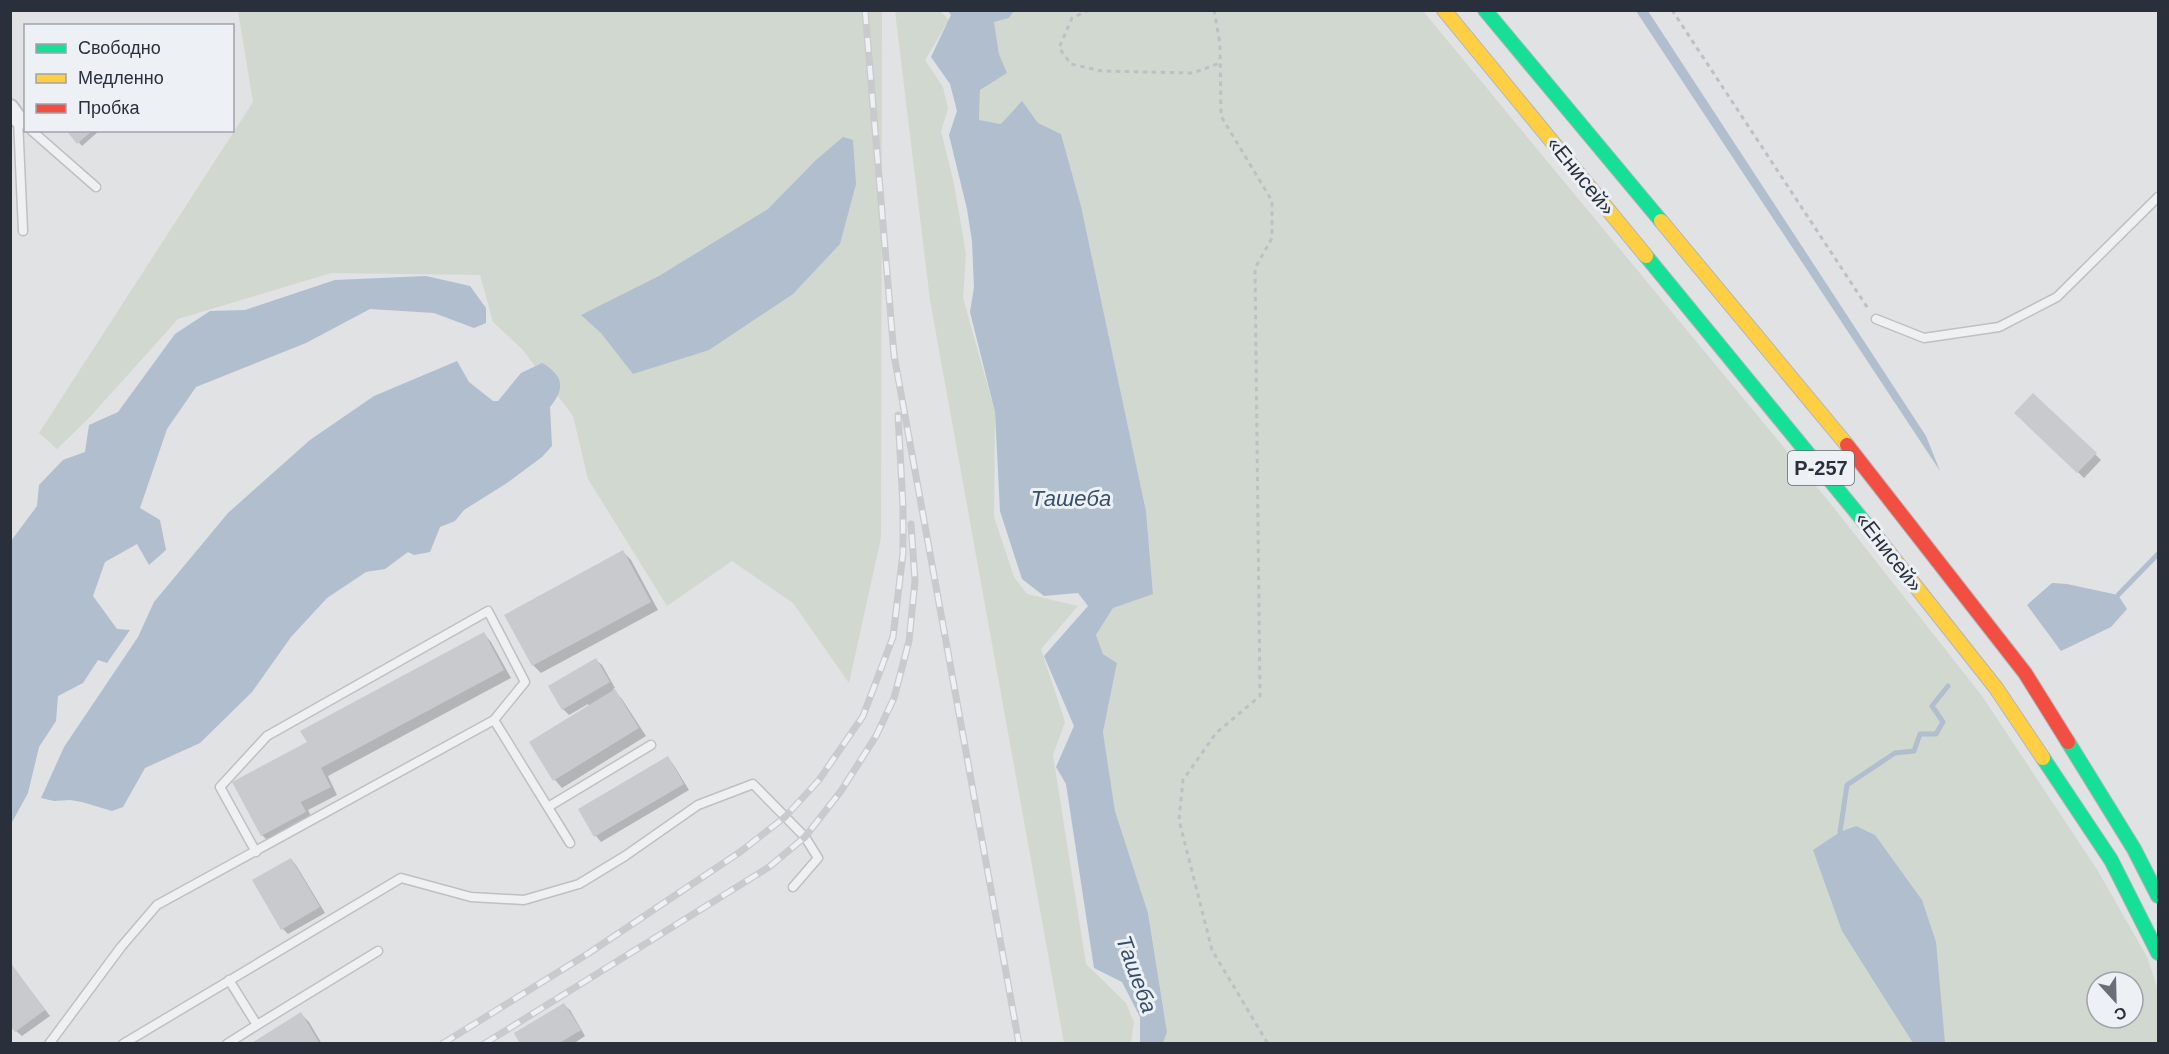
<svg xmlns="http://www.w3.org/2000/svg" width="2169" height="1054" font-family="Helvetica,sans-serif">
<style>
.green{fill:#d1d8d0;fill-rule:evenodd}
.water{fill:#b0bece}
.shadow{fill:#0003}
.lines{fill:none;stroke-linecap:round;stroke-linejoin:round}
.stream{stroke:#b0bece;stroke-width:5}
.building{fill:#c8cacd}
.lane-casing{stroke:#bec0c2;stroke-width:11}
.street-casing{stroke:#bec0c2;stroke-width:20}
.fast-casing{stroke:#b3b5b9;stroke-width:16}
.slow-casing{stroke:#b3b5b9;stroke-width:16}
.jam-casing{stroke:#b3b5b9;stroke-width:16}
.path{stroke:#bec0c3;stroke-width:3;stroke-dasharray:4.5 4.5;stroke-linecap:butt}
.lane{stroke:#eff0f1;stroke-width:8}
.street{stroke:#eff0f1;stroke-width:16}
.fast{stroke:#16e098;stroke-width:14}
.slow{stroke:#ffcf43;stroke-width:14}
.jam{stroke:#f24e42;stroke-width:14}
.rail-casing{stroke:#c8cacc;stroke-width:7}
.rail{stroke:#edf0f4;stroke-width:4.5;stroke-dasharray:14;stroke-linecap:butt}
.labels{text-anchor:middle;stroke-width:6;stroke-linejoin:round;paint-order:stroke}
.shield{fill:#edf0f4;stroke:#646a73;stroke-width:1.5}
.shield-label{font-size:20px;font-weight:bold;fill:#29303c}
.street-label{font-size:21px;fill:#29303c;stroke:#edf0f4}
.water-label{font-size:22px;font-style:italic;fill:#364e6c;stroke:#edf0f4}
</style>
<rect width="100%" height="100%" fill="#e0e2e4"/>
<!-- green -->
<path class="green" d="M238,11h644l-1,527 -32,145 -56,-80 -61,-42 -65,45 -79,-127 -15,-63 -51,-67 -29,-27 -13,-47 -149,-2 -153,46 -90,100 -31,30 -18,-16 214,-331z
M895,11h45l9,9 -24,40 18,27 5,22 -7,22 13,53 12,70 -3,44 32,114 -1,105 20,60 13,17 51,12 -37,43 24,73 -12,33 33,209 40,39 8,19 -3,21h-67l-134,-743z
M1014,11h409l411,497 148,188 116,175 49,86 11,33v53h-995l4,-12 -19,-118 -33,-102 -12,-79 14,-69 -14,-9 -7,-19 17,-27 40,-15 -7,-82 -65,-305 -20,-72 -23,-11 -37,1 -22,-4 1,-30 27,-17 -8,-19 -5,-32 15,-4zM2097,982h36v36h-36z"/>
<!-- water -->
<path class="water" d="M948,11h66l-5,7 -15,4 5,32 8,19 -27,17 -1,30 22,4 21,-23 16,22 23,11 20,72 65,305 7,83 -40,14 -17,27 7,19 14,9 -14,69 12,79 33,102 19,119 -4,11h-23v-26l-18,-35 -28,-14 -28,-184 -10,-17 18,-41 -30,-70 44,-50 -10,-13 -34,3 -22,-17 -22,-68 -5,-99 -25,-100 4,-25 -2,-46 -5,-32 -18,-74 8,-24 -7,-27 -19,-27 20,-42z
M1636,11h12l278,425 14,35z
M843,137l10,3 3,44 -16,60 -47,50 -84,56 -76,24 -32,-41 -20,-18 78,-39 109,-67 48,-49z
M426,276l44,10 16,22v15l-12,5 -40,-15 -64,-4 -64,34 -110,44 -29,42 -27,79 20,12 6,30 -17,15 -12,-21 -32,18 -12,34 24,33 13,1 -23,33 -9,-3 -15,23 -25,13 -2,25 -17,26 -11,46 -17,31v-283l26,-35 2,-21 24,-25 22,-8 4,-27 29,-13 57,-78 35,-23 35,-1 90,-30z
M457,361l12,21 24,19h5l23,-28 21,-10c21,12 24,25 8,44l2,39 -10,11 -35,26 -43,27 -9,11 -15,6 -10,25 -16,3 -6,-3 -23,17 -19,3 -39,26 -36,39 -39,55 -52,51 -55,25 -22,39 -11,4 -30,-9 -12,-2 -16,1 -13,-3 23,-51 74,-110 16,-35 74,-89 82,-73 64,-44z
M2052,583l15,1 51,11 9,14 -16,18 -50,24 -34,-46z
M1856,826l19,9 47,65 14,42 9,101h-32l-71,-112 -29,-81 27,-18z"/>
<!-- shadow -->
<path class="shadow" d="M68,130h31v1l-17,15z
M2034,395l67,65 -17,18 -68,-65z
M623,552l8,8 27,50 -117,63 -8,-8 -27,-50z
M484,634l7,8 20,36 -183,98 9,19 -29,15 5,10 -43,23 -8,-8 47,-93z
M596,660l6,5 13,23 -2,1 9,10 24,37 -84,52 -7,-8 -24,-38 58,-36 -1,-2 -19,11 -6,-6z
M667,758l6,6 16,26 -88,52 -5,-6 -16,-26z
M291,859l5,6 29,48 -37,21 -5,-5z
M10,963l40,53 -28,20 -6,-5z
M564,1005l6,5 15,26 -12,8h-51z
M301,1014l8,8 13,22h-69z"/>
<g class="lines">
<!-- stream -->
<path class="stream" d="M2118,595l40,-41
M1840,832l7,-47 48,-32 19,-2 6,-17h16l7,-12 -11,-16 16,-20"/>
</g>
<!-- building -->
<path class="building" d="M66,130h27l-16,14z
M2033,393l64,60 -20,20 -63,-60z
M623,550l28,52 -119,64 -28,-51z
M484,632l20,38 -183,98 10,19 -30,15 5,10 -45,24 -29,-54 75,-40 -7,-11z
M596,658l14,24 -48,28 -14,-24z
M615,689l24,39 -86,53 -24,-39z
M668,756l16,28 -90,53 -16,-28z
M291,858l29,49 -39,23 -29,-50z
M10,962l35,48 -30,22 -5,-6z
M564,1003l17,27 -23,14h-38l-6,-11z
M301,1012l19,32h-70z"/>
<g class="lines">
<!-- lane casing -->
<g class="lane-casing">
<path id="lane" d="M31,130l65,57
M23,231l-5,-112 8,7
M1876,319l48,19 75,-11 58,-30 101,-100
M494,720l76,123
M548,807l103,-62
M229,980l28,45 121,-74
M49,1044l72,-97 36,-42 337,-185 31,-38 -37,-71 -221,125 -47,51 36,65
M123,1044l278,-166 70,19 53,3 55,-16 46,-28 73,-51 55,-21 52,53 13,21 -25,29
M227,1044l30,-19"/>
</g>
<!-- street casing -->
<g class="street-casing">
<path id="street" d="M10,108l8,11"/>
</g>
<!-- fast casing -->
<g class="fast-casing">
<path id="fast" d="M1485,10l176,211
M1646,256l233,284
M2068,742l66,107 24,47
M2043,758l68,102 47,93"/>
</g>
<!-- slow casing -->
<g class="slow-casing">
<path id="slow" d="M1444,10l202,246
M1661,221l186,224
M1879,540l117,148 47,70"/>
</g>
<!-- jam casing -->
<g class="jam-casing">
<path id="jam" d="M1847,445l178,228 43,69"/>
</g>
<!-- path -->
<path class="path" d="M1089,10l-17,8 -13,30 12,16 31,7 91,2 27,-10
M1214,10l6,34 1,72 51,85v37l-17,30 5,428 -44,37 -33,47 -4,40 33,130 56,94
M1672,10l197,300"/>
<!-- lane -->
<use href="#lane" class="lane"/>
<!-- street -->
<use href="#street" class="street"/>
<!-- fast -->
<use href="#fast" class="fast"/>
<!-- slow -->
<use href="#slow" class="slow"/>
<!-- jam -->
<use href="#jam" class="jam"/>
<!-- rail casing -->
<g class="rail-casing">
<path id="rail" d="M865,10l29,345 125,689
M442,1044l147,-91 151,-101 45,-35 34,-37 44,-64 30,-79 10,-84v-47l-5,-91
M484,1044l285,-177 36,-30 36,-46 35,-55 18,-38 15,-57 6,-60 -4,-57"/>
</g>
<!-- rail -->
<use href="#rail" class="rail"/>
</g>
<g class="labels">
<!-- shield labels -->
<rect class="shield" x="1788" y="451" width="66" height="34" rx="4.5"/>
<g class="shield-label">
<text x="1821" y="475">Р-257</text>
</g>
<!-- street labels -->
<g class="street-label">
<text transform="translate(1581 176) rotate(51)" y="7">«Енисей»</text>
<text transform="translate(1889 552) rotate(52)" y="7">«Енисей»</text>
</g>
<!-- water labels -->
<g class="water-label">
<text x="1071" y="506">Ташеба</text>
<text transform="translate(1137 974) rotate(70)" y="8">Ташеба</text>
</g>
</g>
<!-- border -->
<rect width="2169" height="1054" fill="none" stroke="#29303c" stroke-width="24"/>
<!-- legend -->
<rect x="24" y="24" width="210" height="108" fill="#edf0f4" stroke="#9fa3aa" stroke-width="1.5"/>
<rect x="36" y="44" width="30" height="9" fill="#16e098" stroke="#9fa3aa" stroke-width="1.5"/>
<text x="78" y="54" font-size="18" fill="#29303c">Свободно</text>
<rect x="36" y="74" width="30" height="9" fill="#ffcf43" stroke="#9fa3aa" stroke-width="1.5"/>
<text x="78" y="84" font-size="18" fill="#29303c">Медленно</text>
<rect x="36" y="104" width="30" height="9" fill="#f24e42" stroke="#9fa3aa" stroke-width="1.5"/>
<text x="78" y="114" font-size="18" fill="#29303c">Пробка</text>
<!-- north arrow -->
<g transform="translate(2115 1000) rotate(158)"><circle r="28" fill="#edf0f4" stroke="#9fa3aa" stroke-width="1.5"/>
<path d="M0-4.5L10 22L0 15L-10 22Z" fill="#696e77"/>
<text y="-9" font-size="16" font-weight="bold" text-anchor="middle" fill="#29303c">С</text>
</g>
</svg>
